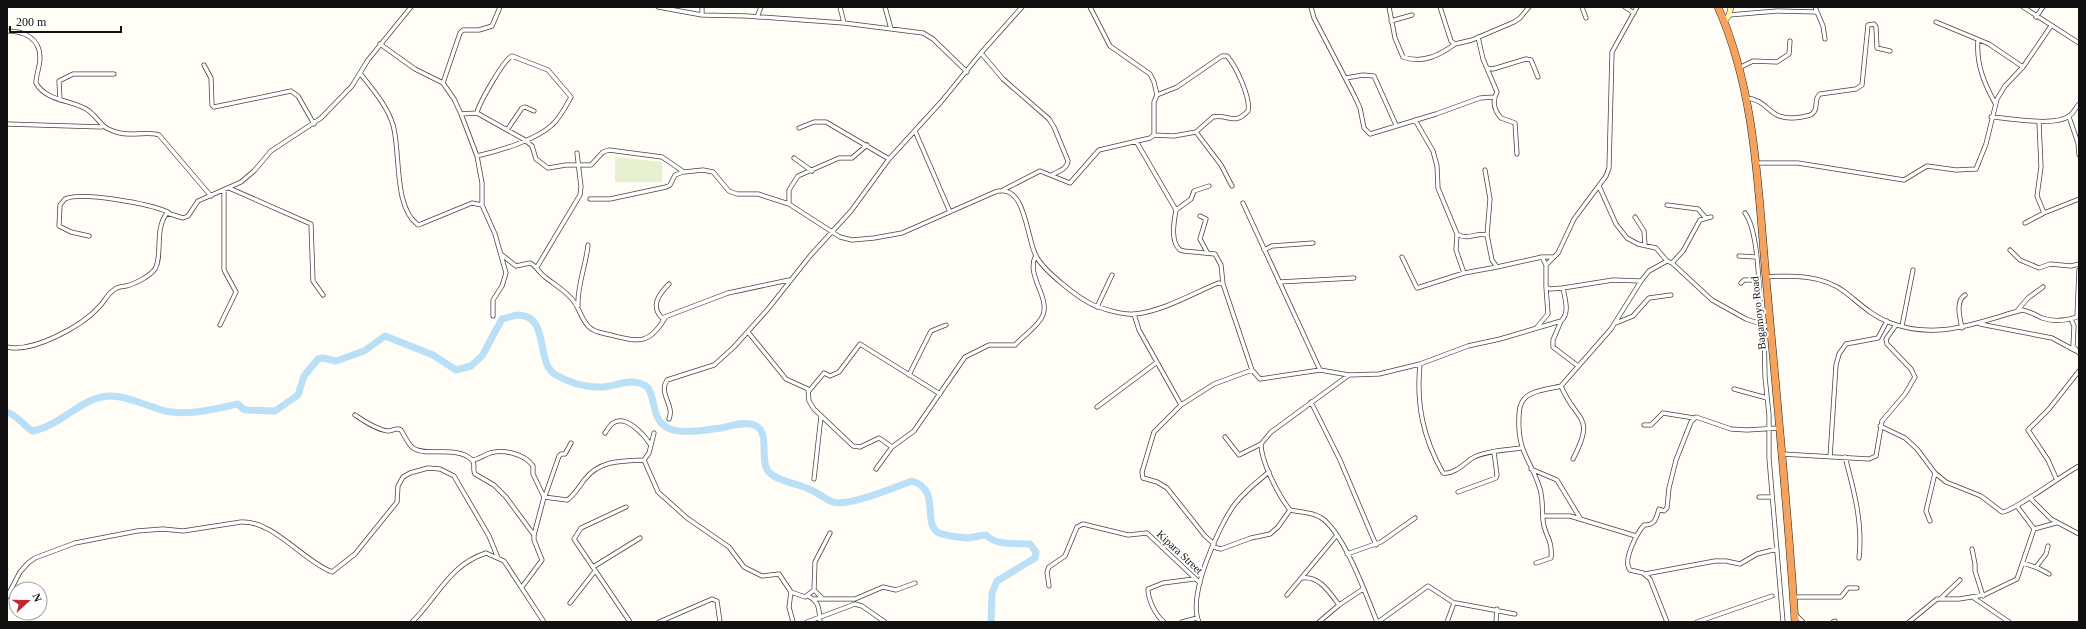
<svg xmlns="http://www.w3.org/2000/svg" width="2086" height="629" font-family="'Times New Roman',serif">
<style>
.pitch{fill:#e6f2cf}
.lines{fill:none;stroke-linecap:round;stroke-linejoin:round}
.river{stroke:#b9e0f7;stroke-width:7}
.street-casing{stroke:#444;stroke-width:5}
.secondary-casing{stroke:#333;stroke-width:6}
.highway-casing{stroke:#222;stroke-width:8}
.street{stroke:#fff;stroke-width:3.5}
.secondary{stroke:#fff6b0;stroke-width:5}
.highway{stroke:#f5a25d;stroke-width:7}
.labels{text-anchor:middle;stroke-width:4;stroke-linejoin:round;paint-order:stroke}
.street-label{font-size:11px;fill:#111;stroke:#fff}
</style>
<rect width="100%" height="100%" fill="#fffdf5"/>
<!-- pitch -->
<path class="pitch" d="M615,157l47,5v20h-47z"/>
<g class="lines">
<!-- river -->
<path class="river" d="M7,412c10,3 16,13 25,19 28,-4 49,-34 77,-35 17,-1 40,11 56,15 23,5 50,-2 73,-7l5,5 4,1 28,1 23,-16 6,-19 14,-17 5,-1 13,3 28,-10 21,-15 48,19 23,15 15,-4 11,-10 20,-37c5,-1 12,-4 17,-4 31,1 16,49 37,60 12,7 28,12 43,12 15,1 31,-11 47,-1 10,7 4,36 24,43 15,5 36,1 51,-1 10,-2 23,-7 33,-3 17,6 5,33 14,46 6,8 21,11 30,14 6,2 12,4 17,7 6,3 12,8 18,10 16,5 62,-15 79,-21 30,9 9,42 27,52 7,3 20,4 28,5 7,0 12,-3 19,-3 10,11 30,8 44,9l6,8 -1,6 -38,23 -5,12 -1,29"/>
<!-- street casing -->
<g class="street-casing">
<path id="street" d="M658,7l44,8 45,1 97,7 79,10 10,6 34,33
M840,7l4,16
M885,7l6,22
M1090,7l20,39 40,28 4,8 3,13
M1311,7l3,11 40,77 6,13 4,20 6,6 66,-20 44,-16 14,-1
M1389,7l6,31 8,19c20,7 37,-2 52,-13
M1440,7l11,34 4,3 17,-4 42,-18 6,-4 9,-11
M1582,7l4,11
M1625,7l9,6
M1815,7l8,19 2,13
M2023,7l56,36
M702,15v-8
M1729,15l48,-4 40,1
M757,17l4,-10
M2036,17l7,-10
M1391,21l21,-6
M1936,22l53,22 34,23
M7,31c17,0 33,7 33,27 0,8 -4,17 -4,25 10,19 39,17 53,28 14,11 10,17 31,22 13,3 30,-2 39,2l52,61
M1478,37l5,22 14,33c-5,9 -3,18 4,26l14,5 2,31
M1978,40c-2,24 6,43 17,63
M380,44l35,25 28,14 11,16 7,15 16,-1 48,27 7,6 4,13 12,9 18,-3h25l12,-13 6,-2 53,7 22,15 19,-2 10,2 16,19 8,3h21l31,10 51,33 12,3 22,-2 28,-5 93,-41c31,-10 31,45 41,64 8,15 44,44 60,50 10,4 28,9 39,8 28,-3 57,-20 83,-31l5,1 29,86 8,9 60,-9 29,5 30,-1 41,-10 48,-18 32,-7 61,-18c9,-8 4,-22 2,-33l50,-8 28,1 8,-10 18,-10 5,2 40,37 34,19 24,8
M981,53l22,26 46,40 5,8 14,34c-1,8 -9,10 -16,14
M204,65l7,13 1,27 2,2 77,-16 7,5 16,28
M1487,68l6,1 33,-10 5,1 7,17
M1739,68l14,-7 24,1 12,-8 1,-13
M360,73c12,16 27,32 33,52 8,27 0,82 25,100l3,-1 51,-21 10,2
M1346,78l17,-3 11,1 22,49
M443,83l17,-50 3,-3h16l13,-4 8,-19
M1746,98c26,2 20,25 56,19 3,-1 9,-1 11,-4 6,-5 0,-14 7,-19l36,-5 6,-4 6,-60 6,-1 2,3 1,21 13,3
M60,100l-1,-19 14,-7h41
M477,113c1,-8 27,-54 35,-57l36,14 23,27c-5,9 -11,21 -19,28 -16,15 -53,26 -75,31
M461,114l16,42 5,27v22l13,29 11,39 -4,13 -9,14v16
M1991,117c19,1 64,10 78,-1 4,-2 7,-9 10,-12
M2069,117l9,26
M1415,120l18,31 4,15 1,22 19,46 -1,16 8,23
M2039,122l2,45 -4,29 7,17
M7,124l95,3
M799,128l15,-6h12l63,37
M507,130l15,-22 3,-1 9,4
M915,131l35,81
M1196,132l25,33 11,21
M1136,141l40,69
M2079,143h-1l1,12
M794,158l18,13
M1756,163h42l106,17 23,-14 29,4 20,-1 10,-25 11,-45 8,-13 18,-19 28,-41
M1485,170l5,29 -3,36
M1209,186l-15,5 -3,8 -15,11c-2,12 -6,31 4,40l4,1 31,3 6,11 2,19
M1599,186l17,38 11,14 11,6 18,4 11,13
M229,188l82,36 2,57 10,14
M1003,190l37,-19 30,12 29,-33 51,-12 4,-3v-33l3,-7 20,-8 45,-31h5c9,10 24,42 21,55 -14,15 -19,3 -35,6l-17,15 -22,4 -20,-1
M590,199h20l56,-12 4,-2 5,-10 8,-3
M1243,203l77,167
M789,204v-14l9,-14 41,-18h13l15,-13
M1667,205l31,4 7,8
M1745,213c15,20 14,85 16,111
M1200,216l6,3 -6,20 7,13
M1635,217l9,14 1,14
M2025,223l19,-10 35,-14
M1457,234c11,7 19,-2 30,1l5,25 5,7 45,-10h12
M89,236l-18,-4 -12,-6 1,-21 5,-6c17,-8 85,5 103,13
M1264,250l8,-4 41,-3
M2010,250l10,10 19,8 11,-4 21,2 8,-2
M502,255l14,11 14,-3c7,3 9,10 15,14 10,8 23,15 30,26 5,8 7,17 14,24 6,6 15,6 22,8 28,7 38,10 54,-17
M1739,256l17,1
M1402,257l15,31 47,-15 33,-6
M1542,257l4,8v22l4,2 13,-1
M1672,263l11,-12 17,-31 11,-3
M1546,265l12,-12 16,-34 32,-43 3,-8 3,-116 25,-45
M537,267l43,-72 1,-8 -4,-34
M1766,277c26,-2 57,-2 79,15 14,11 26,23 43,30 48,19 87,1 134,-12 8,1 13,5 20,8 12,4 23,3 35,-1l2,-47
M1279,282l75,-4
M1741,283l3,-3h14
M669,284c-10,10 -19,22 -7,34l66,-25 61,-13
M578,306c-1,-21 8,-40 10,-61
M1097,307l15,-32
M2017,311l11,-13 15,-11
M1134,314l5,16 42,75
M2071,319l3,7 -1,20 6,7
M1561,321l-8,19v7l25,19
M1616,323l17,-7 16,-18 22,-3
M1980,324l72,14 24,13
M220,325l16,-33 -12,-22v-80
M1764,325l1,52 4,38v43l14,164
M1902,326l11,-56
M1537,327l11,-13 -2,-27
M1962,328c-2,-10 -7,-27 3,-33
M748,332l38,47 22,10 1,12 5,8 39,37 7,1 19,-9 13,9
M7,347c26,6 75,-21 92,-40 6,-6 8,-13 16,-18 4,-3 7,-2 11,-3 9,-2 24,-10 29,-17 8,-13 -1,-40 12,-56l16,5 5,-2 10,-15 43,-19 13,-11 17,-20 50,-33 31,-32 16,-26 43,-53
M1420,364c-4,40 3,74 23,109 10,2 21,-9 28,-14 11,-8 37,-9 50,-11
M909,375l22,-44 15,-6
M1349,375l-78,57 -10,12c0,18 18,52 29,66 10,2 22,2 30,7 23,13 47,80 57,105
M1561,386c16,38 35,28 12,73
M1734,389l33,9
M809,391l15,-18 6,3 9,-4 21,-28 80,50
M1311,402l29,58 36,85
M1097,407l59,-44
M355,415c9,6 22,15 33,16 5,0 8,-4 13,-1 3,5 7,14 12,18 13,9 45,-3 59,12 4,3 0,10 3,14l19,11 12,12 28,38
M669,419c6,-14 -11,-25 -2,-39l47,-15 20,-18 34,-38 42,-53 41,-45 38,-52 52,-57 40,-49 41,-46
M1644,425h7l12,-12 31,5
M1880,426l25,12 12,11 18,24 11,9 35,14 21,16c9,1 63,-39 77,-46
M605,433c2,-3 5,-8 8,-10 13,-9 31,12 37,21
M1225,437l14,18 22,-11
M1782,454l87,5 7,-3 6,-35 23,-27 10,-17 -4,-8 -24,-25 -1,-5 10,-14
M1830,457l6,-92 3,-11 7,-10 32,-6 9,-17
M1845,457c9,33 18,67 14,101
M473,460c6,-1 11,-5 17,-7 14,-4 35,1 43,13v8l11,23
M644,460l14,32 29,26 42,29 15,20 18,9 17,-2 12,18 14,5 9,-7 1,-28 15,-29
M876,469l16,-22 22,-16 51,-74 24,-12h26c8,-9 24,-19 28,-30 7,-19 -18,-40 -7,-60
M1531,469l26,11 23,38
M2056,478l-8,-18 -20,-30 21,-21 30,-38
M814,479l7,-63
M1458,492l38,-14 1,-3 -3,-23
M545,496l14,-40 2,-2h4l6,-11
M1759,497h13
M2030,498l21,21 28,15
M626,507l-45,21 -7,11 56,83
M1543,516h27l66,20
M1930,521l-4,-10 9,-38
M2034,529l22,-6
M1214,544l-9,-8 -38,-48 -10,-6 -14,-4 -1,-6 12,-40 27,-27 33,-21 38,-14
M1213,547l8,2 30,-11 19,-4 8,-7 12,-17
M1972,549l3,15v7l8,25
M1347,554l34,-12 34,-24
M1536,563l15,-5c2,-19 -7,-23 -8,-38 -1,-11 0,-21 -3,-31 -9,-30 -23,-36 -21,-73 0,-5 1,-12 5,-17 8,-9 26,-10 37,-13l50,-57 30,-48
M2023,563l15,5 11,6
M593,567l47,-29
M2036,567l10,-13 2,-8
M1645,574l70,-13h11l14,3 17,-10 20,-5
M1302,578c17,-3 28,15 37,27
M1049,586l-2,-14 2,-5 16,-11 12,-29 6,-3 45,11 19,-2 53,50
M522,587l20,-27 -8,-20v-5l10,-38 23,3c7,-4 13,-15 18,-21 15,-19 37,-18 59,-19l5,-7 5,-20
M814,590l8,8
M791,592l-2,15 4,15
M1287,595l50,-60
M808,596c12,6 11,14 12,26
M7,597l13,-25 8,-9 7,-5 40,-15 62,-12 26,-2 20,2 58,-9c32,-2 62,39 91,50l23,-18 42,-52 1,-16 5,-9 7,-4 18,-5 12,1 14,7 35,60 9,22
M1793,597h48l7,-9h9
M1974,598l35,24
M814,599h41l28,-12 13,3 19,-7
M1940,599l20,-19
M570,603l25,-32
M1795,614l8,8
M412,622c26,-25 37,-57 74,-69l18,8 40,61
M659,622l53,-23 5,2 3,21
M807,622l48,-18 7,2 23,16
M1164,622c-8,-6 -16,-22 -16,-33l15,-6 31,-4
M1182,622l15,-4
M1199,622c-12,-26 20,-97 36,-118 10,-13 22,-22 34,-32
M1319,622l20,-17 24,-16
M1378,622l50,-36 26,17
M1447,622l7,-19h2l59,11
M1496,622l1,-13
M1667,622l-17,-43 -7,-6 -13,-3c-8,-9 7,-37 14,-45 12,0 12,-7 15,-16l5,2 3,-3 2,-20 7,-28 15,-38 5,-5 35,12 16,1 32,-2
M1697,622l75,-26
M1833,622l2,-1
M1909,622l28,-23h22l25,-4 33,-16 17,-50 -17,-23"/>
</g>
<!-- secondary casing -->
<g class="secondary-casing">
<path id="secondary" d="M1724,22l5,-7 2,-8"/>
</g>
<!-- highway casing -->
<g class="highway-casing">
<path id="highway" d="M1718,7c39,88 40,187 49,282 10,111 21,222 28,333"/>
</g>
<!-- street -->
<use href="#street" class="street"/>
<!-- secondary -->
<use href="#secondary" class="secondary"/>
<!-- highway -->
<use href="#highway" class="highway"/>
</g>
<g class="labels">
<!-- street labels -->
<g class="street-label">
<text transform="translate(1758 313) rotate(-96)" y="4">Bagamoyo Road</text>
<text transform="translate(1180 552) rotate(43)" y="4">Kipara Street</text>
</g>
</g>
<!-- border -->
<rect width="2086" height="629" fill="none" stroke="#111111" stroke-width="16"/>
<!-- north arrow -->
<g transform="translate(28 601) rotate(69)"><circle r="19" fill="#ffffff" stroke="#a0a0a0"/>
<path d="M0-3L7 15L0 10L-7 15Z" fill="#c4262e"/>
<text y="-6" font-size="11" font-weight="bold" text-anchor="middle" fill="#111111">N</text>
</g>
<!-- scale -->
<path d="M10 26v6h111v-6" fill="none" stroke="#111111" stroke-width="2"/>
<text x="16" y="26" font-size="12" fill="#111111" stroke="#ffffff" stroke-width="3" paint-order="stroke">200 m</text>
</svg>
